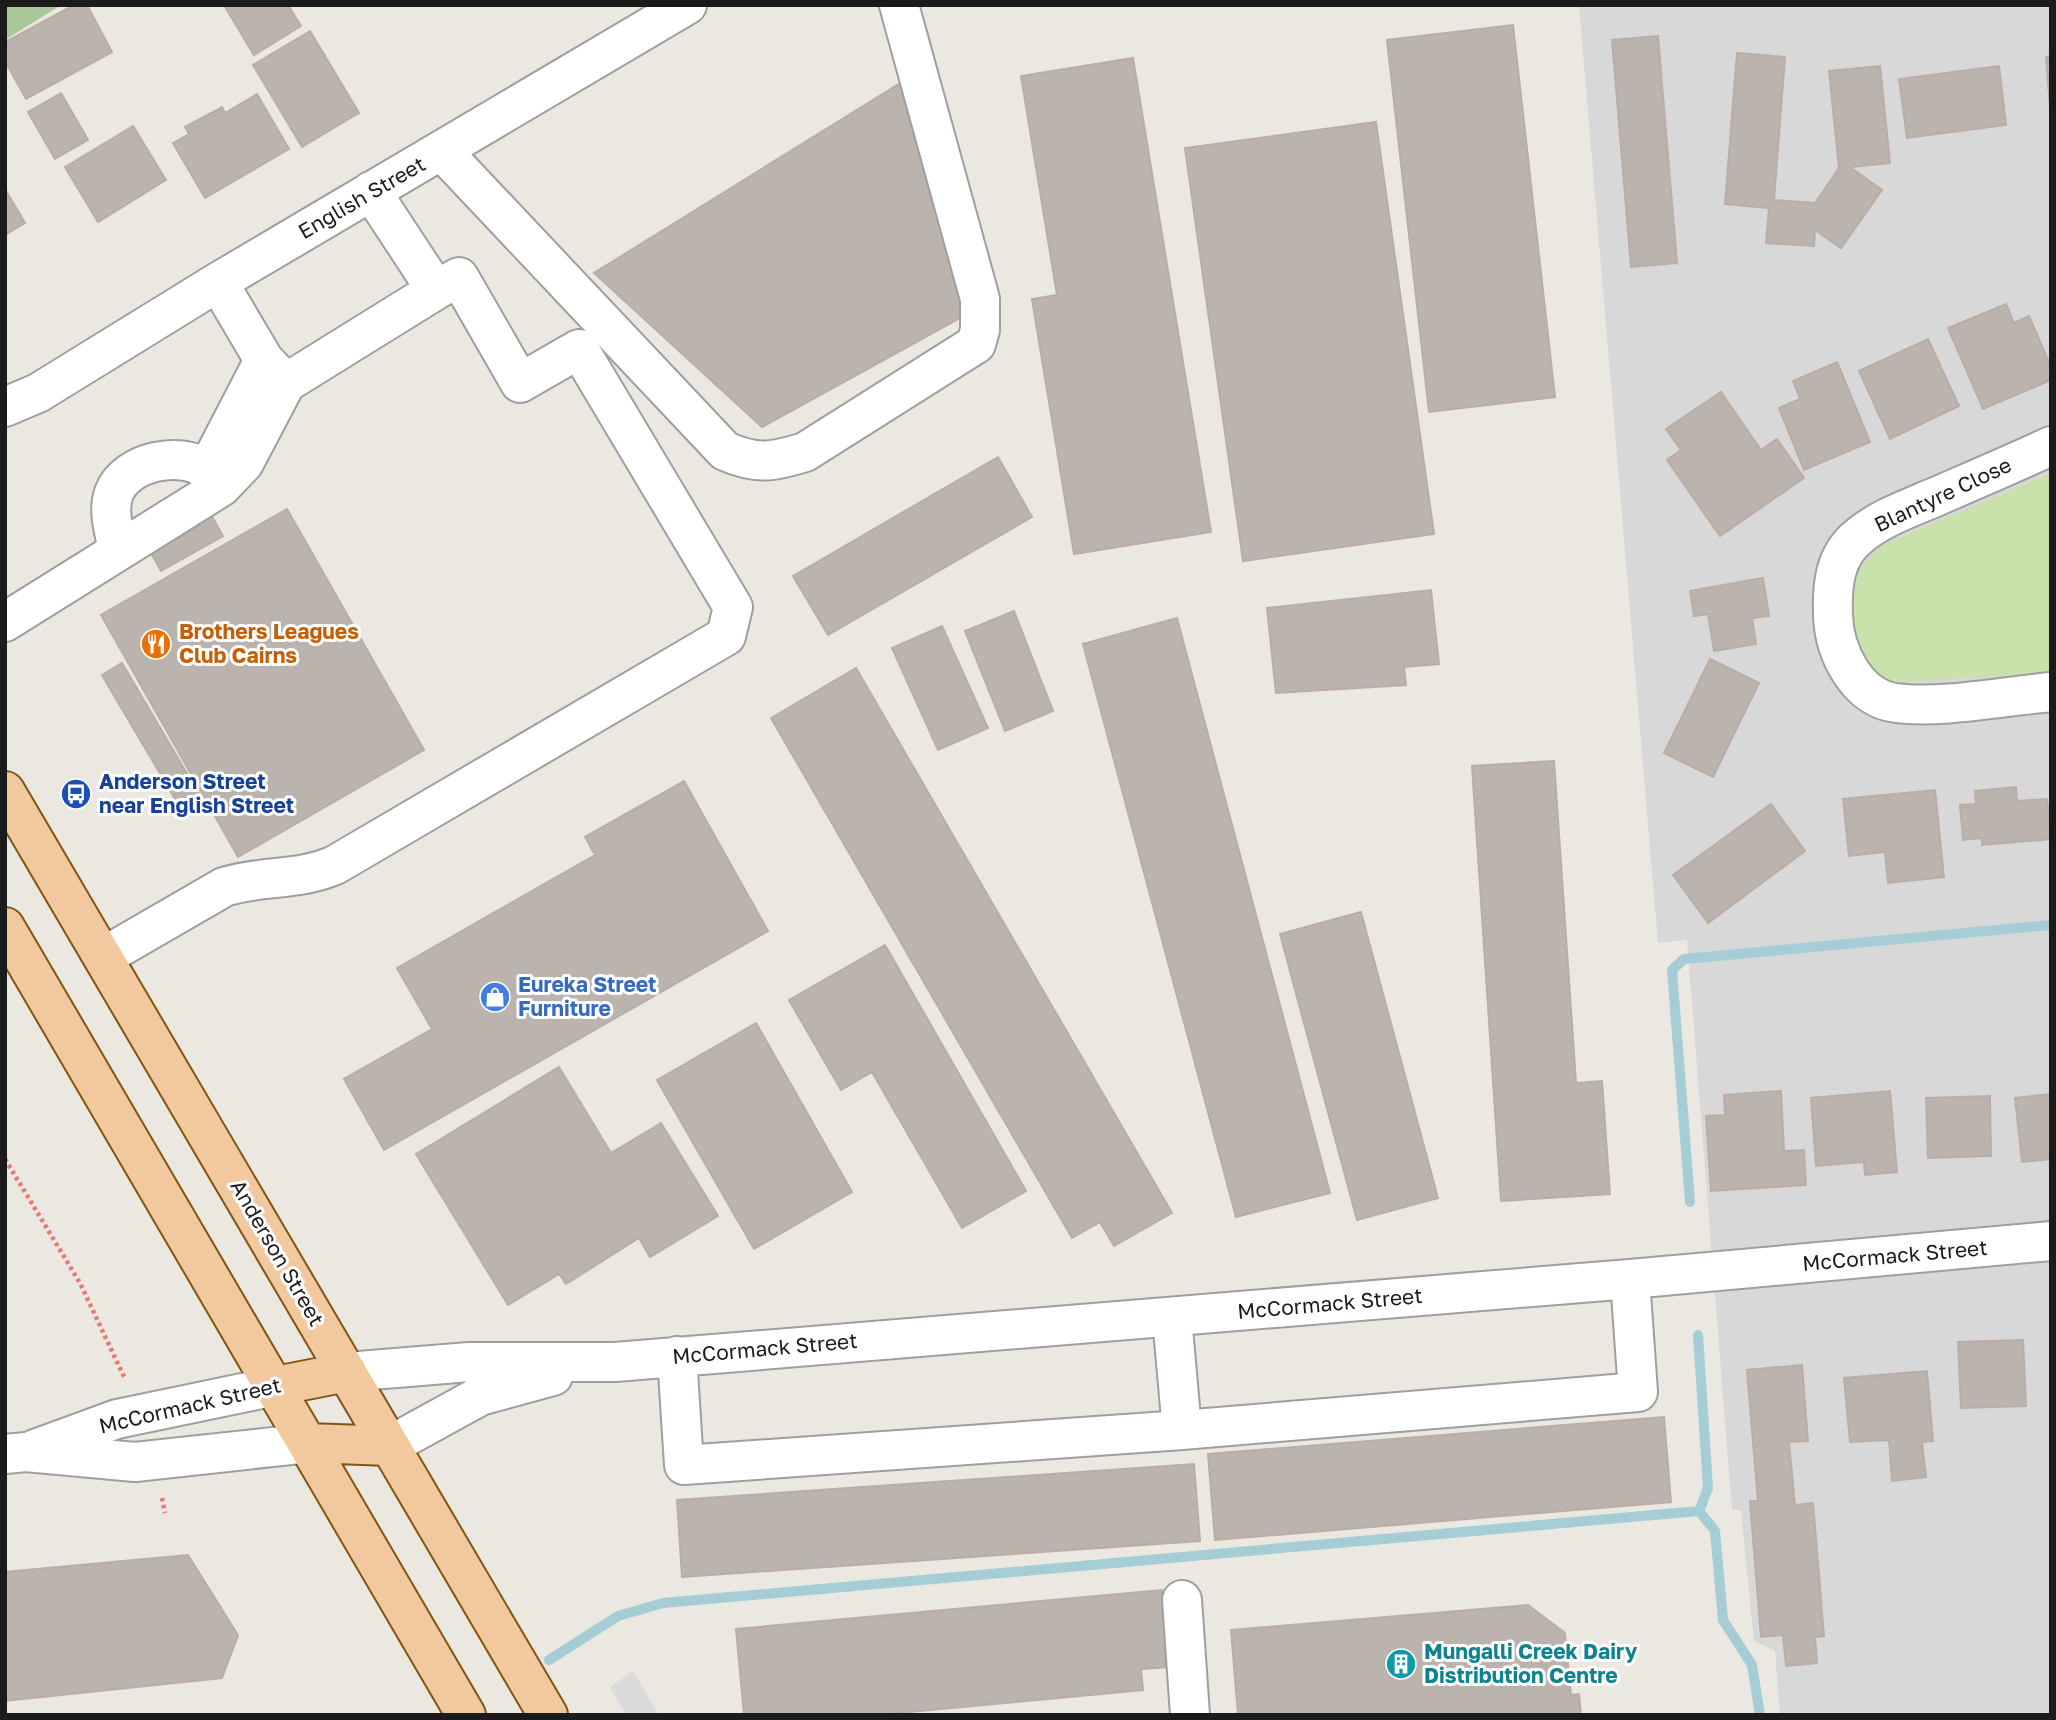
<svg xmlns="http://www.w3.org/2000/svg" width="2056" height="1720" font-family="'Golos Text',sans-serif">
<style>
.residential{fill:#d9d8d8}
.grass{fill:#c9e2ab}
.forest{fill:#a9c799}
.parking{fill:#dbdbdb}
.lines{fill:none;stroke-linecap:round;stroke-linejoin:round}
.stream{stroke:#a5cdd5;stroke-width:10}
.building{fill:#bbb3ae;stroke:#bbada5;stroke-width:2}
.minor-casing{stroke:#9f9f9f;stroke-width:42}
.major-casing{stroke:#83550e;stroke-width:42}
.path{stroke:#eb7772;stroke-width:4.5;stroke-dasharray:3.5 3.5;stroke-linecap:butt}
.minor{stroke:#fff;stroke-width:38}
.major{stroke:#f2c99f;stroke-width:38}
.labels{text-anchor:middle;stroke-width:6;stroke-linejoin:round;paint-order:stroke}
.street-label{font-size:21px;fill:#1b1b1b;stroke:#fff}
.food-label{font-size:21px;font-weight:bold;fill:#c56008;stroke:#fff;text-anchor:start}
.transit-label{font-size:21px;font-weight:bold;fill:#164399;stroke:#fff;text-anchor:start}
.shop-label{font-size:21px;font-weight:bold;fill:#366cbe;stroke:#fff;text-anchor:start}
.culture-label{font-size:21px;font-weight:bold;fill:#0d838f;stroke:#fff;text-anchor:start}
</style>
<rect width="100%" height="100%" fill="#ebe7e1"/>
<!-- residential -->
<path class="residential" d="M1579,5h472v1710h-271l-5,-64 -21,-10 -13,-131h-9l-45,-570 -29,3z"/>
<!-- grass -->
<path class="grass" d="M2051,473v200l-150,9c-13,-1 -21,-2 -31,-11 -15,-13 -20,-72 -14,-90 5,-16 14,-24 25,-35z"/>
<!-- forest -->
<path class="forest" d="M5,5h56l-56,35z"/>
<!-- parking -->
<path class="parking" d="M633,1671l26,44h-33l-16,-28z"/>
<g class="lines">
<!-- stream -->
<path class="stream" d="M1690,1202l-18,-232 12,-11 367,-34
M1698,1335l10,153 -9,23 16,20 8,89 29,45 8,50
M549,1660l69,-44 45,-13 1036,-92"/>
</g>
<!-- building -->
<path class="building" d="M74,5h13l25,47 -86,47 -21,-38v-19z
M224,5h64l13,21 -47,29z
M1513,25l42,372 -126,15 -42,-372z
M310,31l49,82 -57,34 -49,-82z
M1658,36l19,227 -46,4 -19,-227z
M1737,53l48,4 -11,143 41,3 24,-35 -10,-97 51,-5 10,97 -40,4 32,23 -41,58 -26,-18 -1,16 -48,-3 3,-35 -44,-4z
M2051,56v63l-5,-62z
M1133,58l78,474 -137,22 -42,-255 25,-4 -36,-219z
M1999,66l7,59 -99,13 -8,-59z
M910,77l70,230 -218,120 -168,-154z
M61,93l27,47 -33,19 -27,-47z
M257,94l32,55 -84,49 -32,-55 16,-9 -4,-7 37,-20 3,6z
M1376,122l58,412 -191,27 -58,-413z
M133,126l33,54 -68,42 -33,-55z
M5,189l20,34 -20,12z
M2006,304l8,19 15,-7 22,51v13l-68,29 -35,-81z
M1928,339l31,67 -69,33 -31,-68z
M1837,362l33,80 -66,28 -25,-62 21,-9 -7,-18z
M1721,392l40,58 16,-11 27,39 -84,58 -53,-76 14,-10 -15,-21z
M998,457l34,60 -204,118 -35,-59z
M196,488l27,48 -62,35 -27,-48z
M287,509l137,241 -186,107 -137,-242z
M1763,578l6,38 -17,2 4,26 -42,7 -6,-37 -14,2 -4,-25z
M1431,590l8,74 -35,3 2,18 -130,8 -9,-85z
M1014,611l39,100 -48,20 -40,-100z
M1177,618l153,575 -94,24 -153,-573z
M942,626l46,102 -50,22 -46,-102z
M1710,659l49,24 -46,94 -49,-24z
M122,663l83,141 -20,12 -83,-141z
M856,668l316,545 -58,33 -14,-24 -28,16 -301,-520z
M1554,761l22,322 26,-2 8,113 -109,7 -29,-435z
M684,781l84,150 -384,219 -40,-71 88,-50 -35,-61 198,-113 -10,-18z
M2016,787l1,14 30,-2 4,40 -69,6v-7l-19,2 -3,-35 16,-1 -1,-13z
M1935,790l9,87 -56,6 -3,-31 -36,4 -6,-57z
M1771,804l34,47 -97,72 -35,-48z
M1361,912l77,286 -81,22 -77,-286z
M885,945l141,246 -64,37 -90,-156 -31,18 -52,-90z
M756,1023l96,169 -98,57 -97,-169z
M559,1067l52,86 50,-30 57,93 -68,41 -11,-19 -73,46 -7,-10 -51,31 -92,-151z
M1781,1091l3,60 20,-1 2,35 -95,6 -5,-75 19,-1 -1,-20z
M1890,1091l7,81 -32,3 -1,-13 -48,4 -5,-68z
M2051,1094v65l-29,3 -7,-64z
M1990,1096l1,60 -63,2 -2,-60z
M2023,1340l3,66 -65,2 -3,-66z
M1802,1365l6,76 -19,1 6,63 18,-2 11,133 -9,1 2,26 -31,3 -3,-31 -22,2 -11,-136h8l-11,-131z
M1927,1371l6,70 -11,1 4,35 -34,4 -3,-41 -39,2 -6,-64z
M1664,1417l7,85 -456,38 -7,-86z
M1194,1464l6,77 -518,36 -5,-77z
M188,1555l50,80 -16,43 -217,23v-129z
M1162,1590l7,77 -28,2 2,21 -265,25h-134l-8,-86z
M1528,1605l37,28 6,62 8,-1 2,21h-343l-7,-85z"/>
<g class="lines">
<!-- minor casing -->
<g class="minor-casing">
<path id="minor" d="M442,151l283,300c32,14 48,11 80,1l171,-108 4,-14v-31l-81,-294
M286,383l150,-93 -65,-99
M5,407l33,-14 180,-111 469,-277
M2051,446c-39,18 -79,35 -118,52 -26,11 -54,21 -75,39 -24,20 -26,49 -25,78 1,36 23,83 63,88 44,6 109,-7 155,-11
M207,470l57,-110
M118,551c-3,-18 -11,-40 -4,-58 12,-32 67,-43 93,-23 6,4 10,12 14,17
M5,622l216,-135 23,-24 42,-80 -22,-23 -46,-78
M103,957l121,-70c37,-12 75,-6 111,-22l391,-229 7,-29 -154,-258 -59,34 -61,-106 -23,13
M1172,1317l10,113 456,-38 -8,-113
M677,1356l7,109 498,-35
M347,1372l122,-10h146l1015,-83 421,-38
M389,1446l91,-50 73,-20
M35,1449l82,-30 159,-33
M5,1454l21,-2 109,10 174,-19
M1182,1600l8,115"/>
</g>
<!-- major casing -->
<g class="major-casing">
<path id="major" d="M5,791l543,924
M5,927l461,788
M276,1386l71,-14
M309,1443l80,3"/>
</g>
<!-- path -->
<path class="path" d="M5,1159l75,124 45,96
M162,1498l3,15"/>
<!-- minor -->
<use href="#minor" class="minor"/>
<!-- major -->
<use href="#major" class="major"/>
</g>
<!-- icons -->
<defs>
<g id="restaurant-disc" transform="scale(1.575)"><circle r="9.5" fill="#e8710a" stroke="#fff"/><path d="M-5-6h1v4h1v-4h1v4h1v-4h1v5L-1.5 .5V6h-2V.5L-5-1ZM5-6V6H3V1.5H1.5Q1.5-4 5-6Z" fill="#fff"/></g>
<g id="bus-disc" transform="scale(1.575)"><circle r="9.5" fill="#1a4fb4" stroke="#fff"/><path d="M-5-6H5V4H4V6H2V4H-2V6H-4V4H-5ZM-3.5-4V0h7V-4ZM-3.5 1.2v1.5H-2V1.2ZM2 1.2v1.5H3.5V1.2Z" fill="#fff"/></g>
<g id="shop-disc" transform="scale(1.575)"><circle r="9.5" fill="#3f7fe0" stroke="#fff"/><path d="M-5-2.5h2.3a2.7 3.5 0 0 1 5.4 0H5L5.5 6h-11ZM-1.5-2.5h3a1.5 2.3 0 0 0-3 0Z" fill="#fff"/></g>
<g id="building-disc" transform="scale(1.575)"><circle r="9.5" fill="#0f9aa8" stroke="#fff"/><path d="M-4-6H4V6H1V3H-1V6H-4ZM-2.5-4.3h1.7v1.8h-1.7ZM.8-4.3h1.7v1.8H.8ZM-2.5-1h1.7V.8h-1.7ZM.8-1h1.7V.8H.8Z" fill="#fff"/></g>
</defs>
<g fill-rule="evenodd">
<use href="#restaurant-disc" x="156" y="644"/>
<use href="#bus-disc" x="76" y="794"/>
<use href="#shop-disc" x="495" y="997"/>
<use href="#building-disc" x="1401" y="1664"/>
</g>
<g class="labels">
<!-- street labels -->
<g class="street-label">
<text transform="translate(362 198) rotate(-30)" y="7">English Street</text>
<text transform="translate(1943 495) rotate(-25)" y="7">Blantyre Close</text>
<text transform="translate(277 1253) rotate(60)" y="7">Anderson Street</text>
<text transform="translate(1895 1256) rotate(-5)" y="7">McCormack Street</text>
<text transform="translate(1330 1304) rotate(-5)" y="7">McCormack Street</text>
<text transform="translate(765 1349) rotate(-5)" y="7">McCormack Street</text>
<text transform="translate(190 1406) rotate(-13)" y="7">McCormack Street</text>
</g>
<!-- food labels -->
<g class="food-label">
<text x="179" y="639">Brothers Leagues<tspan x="179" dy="24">Club Cairns</tspan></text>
</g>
<!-- transit labels -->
<g class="transit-label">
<text x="99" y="789">Anderson Street<tspan x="99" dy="24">near English Street</tspan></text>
</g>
<!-- shop labels -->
<g class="shop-label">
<text x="518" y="992">Eureka Street<tspan x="518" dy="24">Furniture</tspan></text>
</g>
<!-- culture labels -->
<g class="culture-label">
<text x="1424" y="1659">Mungalli Creek Dairy<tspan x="1424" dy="24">Distribution Centre</tspan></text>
</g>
</g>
<!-- border -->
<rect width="2056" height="1720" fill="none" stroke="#1b1b1b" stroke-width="14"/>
</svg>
